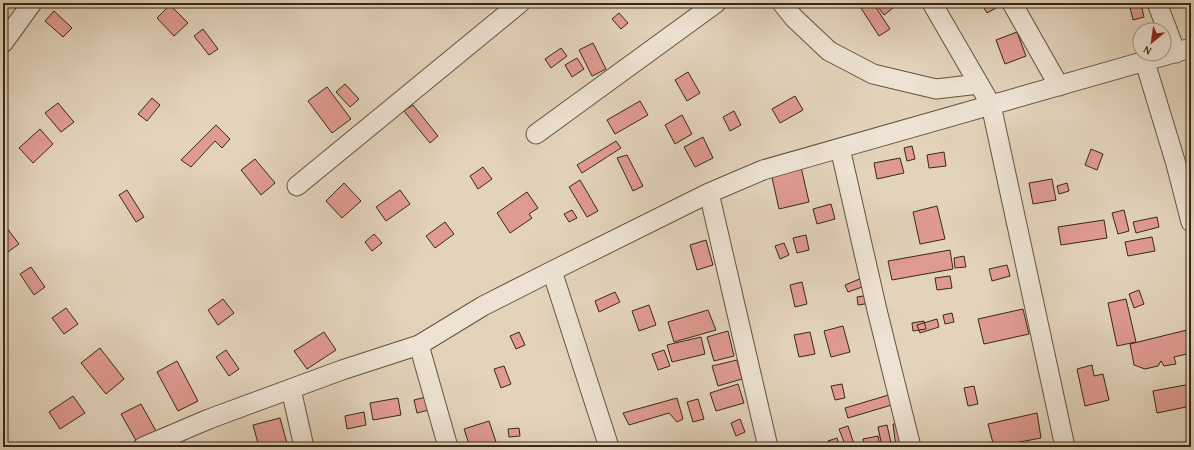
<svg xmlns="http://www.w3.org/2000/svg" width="1194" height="450" font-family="'Gentium Book Plus',serif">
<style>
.building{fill:#e09b91;stroke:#382815}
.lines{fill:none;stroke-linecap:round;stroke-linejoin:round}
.minor-casing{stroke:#63533e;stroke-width:21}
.minor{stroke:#ede2d3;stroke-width:19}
</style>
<rect width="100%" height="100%" fill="#e3d3bb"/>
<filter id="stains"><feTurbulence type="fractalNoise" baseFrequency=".005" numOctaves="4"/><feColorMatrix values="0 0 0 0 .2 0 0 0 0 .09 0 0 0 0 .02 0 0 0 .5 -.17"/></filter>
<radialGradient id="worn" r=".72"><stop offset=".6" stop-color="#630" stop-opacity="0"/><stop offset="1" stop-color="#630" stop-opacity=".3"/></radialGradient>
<!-- building -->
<path class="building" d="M861,3h12l17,26 -11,7 -20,-31z
M875,3h15l3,5 -9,7z
M981,3h12l3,5 -9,5z
M1141,4l3,13 -11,3 -3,-13z
M170,5l18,18 -14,13 -17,-18z
M54,11l18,17 -9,9 -18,-16z
M619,13l9,10 -7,6 -9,-10z
M203,29l15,20 -9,6 -15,-19z
M1017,32l9,24 -21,8 -9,-24z
M593,43l13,26 -14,7 -13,-26z
M561,48l6,8 -16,12 -6,-9z
M577,58l7,11 -12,8 -7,-12z
M688,72l12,21 -13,8 -12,-21z
M345,84l14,15 -9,8 -14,-15z
M327,87l24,32 -19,14 -24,-32z
M795,96l8,14 -23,13 -8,-14z
M152,98l8,7 -13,16 -9,-7z
M640,101l8,14 -33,19 -8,-14z
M58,103l16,19 -13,10 -16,-19z
M413,105l25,31 -8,7 -26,-32z
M734,111l7,14 -11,6 -7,-14z
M682,115l10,19 -17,10 -10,-19z
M216,125l14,14 -8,9 -7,-7 -24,26 -10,-7z
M40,129l13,15 -20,19 -14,-15z
M703,137l10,21 -18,9 -11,-20z
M616,141l5,7 -39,25 -5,-8z
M912,146l3,13 -8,2 -3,-13z
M1091,149l12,5 -6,16 -12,-5z
M944,152l2,14 -17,2 -2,-13z
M627,155l16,31 -10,5 -16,-33z
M900,158l4,15 -27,6 -3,-16z
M255,159l20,24 -14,12 -20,-25z
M483,167l9,12 -14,10 -8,-13z
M801,167l8,35 -30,7 -8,-36z
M1052,179l4,21 -23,4 -4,-21z
M580,180l18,31 -11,6 -18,-30z
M344,183l17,18 -19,17 -16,-17z
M1067,183l2,8 -10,3 -2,-8z
M127,190l17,27 -8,5 -17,-27z
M400,190l10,14 -24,17 -10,-14z
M527,192l11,16 -9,6 3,4 -22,15 -13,-20z
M831,204l4,15 -18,5 -4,-15z
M937,206l8,33 -25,5 -7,-32z
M572,210l5,8 -8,4 -5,-8z
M1124,210l5,21 -11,3 -6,-21z
M1157,217l2,10 -23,6 -3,-11z
M1104,220l3,18 -46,7 -3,-18z
M445,222l9,12 -19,14 -9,-12z
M3,223l16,21 -14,10 -2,-3z
M374,234l8,9 -10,8 -7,-9z
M806,235l3,15 -12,3 -4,-15z
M1152,237l3,14 -27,5 -3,-14z
M706,240l7,25 -16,5 -7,-25z
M784,243l5,12 -9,4 -5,-13z
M950,250l3,19 -61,11 -4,-19z
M964,256l2,11 -11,1 -1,-10z
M1007,265l3,11 -18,5 -3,-12z
M31,267l14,20 -11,8 -14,-21z
M950,276l2,12 -15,2 -2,-12z
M862,278l3,8 -17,6 -3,-7z
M802,282l5,22 -12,3 -5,-22z
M1139,290l5,14 -10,4 -5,-14z
M615,292l5,10 -21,10 -4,-11z
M870,295l1,8 -13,2 -1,-8z
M223,299l11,14 -16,12 -10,-15z
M1126,299l10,43 -19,4 -9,-43z
M649,305l7,20 -17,6 -7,-20z
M66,308l12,16 -14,10 -12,-16z
M1023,309l6,25 -45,10 -6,-25z
M708,310l8,20 -42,12 -6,-20z
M952,313l2,9 -9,2 -2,-9z
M937,319l2,8 -19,6 -3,-8z
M924,321l2,8 -13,2 -1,-8z
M843,326l7,26 -19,5 -7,-26z
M1191,329v24l-17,4 2,7 -12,2 -3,-5 -3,5 -13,3 -11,-4 -4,-21z
M728,331l6,25 -20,5 -7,-24z
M324,332l12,18 -29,19 -13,-18z
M519,332l6,13 -9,4 -6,-13z
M810,332l5,22 -16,3 -5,-22z
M701,337l4,17 -33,8 -5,-17z
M100,348l24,31 -18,15 -25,-31z
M226,350l13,19 -10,7 -13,-19z
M664,350l6,16 -12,4 -6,-16z
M737,360l5,19 -24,7 -6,-20z
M177,361l21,40 -20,10 -21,-39z
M1092,365l2,11 9,-2 6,26 -24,6 -8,-37z
M504,366l7,18 -10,4 -7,-19z
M738,384l6,19 -28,8 -6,-18z
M842,384l3,14 -10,2 -4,-14z
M1191,384v22l-34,7 -4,-22z
M974,386l4,18 -10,2 -4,-18z
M892,394l3,10 -47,14 -3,-10z
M73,396l12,17 -25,16 -11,-17z
M426,397l3,13 -12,3 -3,-13z
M398,398l3,17 -28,5 -3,-17z
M677,398l6,21 -6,3 -8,-9 -40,12 -6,-12z
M698,399l6,20 -11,3 -6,-20z
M141,404l16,29 -19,11 -17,-30z
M364,412l2,13 -19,4 -2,-13z
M1037,413l4,25 -47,9 -6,-23z
M280,418l8,29h-29l-6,-22z
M740,419l5,13 -9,4 -5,-13z
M489,421l8,24 -6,2h-21l-6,-18z
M901,423l4,24h-9l-3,-23z
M887,425l5,22h-10l-4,-20z
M848,426l7,21h-9l-7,-18z
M519,428l1,8 -11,1 -1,-8z
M878,436l2,11h-16l-1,-8z
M837,438l3,9h-10l-2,-6z"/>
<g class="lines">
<!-- minor casing -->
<g class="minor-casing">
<path id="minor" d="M782,3l12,15 35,33 44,23 63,15 43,-5
M932,3l59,102 74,342
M1012,3l47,83
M1157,3l19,50
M3,43l29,-40
M1145,62l31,102 15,58
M536,134l180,-131
M840,148l37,162 34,137
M297,186l223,-183
M709,193l59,254
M552,271l57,176
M419,345l29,102
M291,389l13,58
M143,447l66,-28 133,-49 77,-25 64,-39 69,-35 157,-78 54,-23 428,-122"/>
</g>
<!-- minor -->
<use href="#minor" class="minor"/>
</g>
<!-- margin -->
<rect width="1194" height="450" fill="none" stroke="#e3d3bb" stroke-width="16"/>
<rect x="4" y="4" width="1186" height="442" fill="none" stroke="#382815" stroke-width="2"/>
<rect x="8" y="8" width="1178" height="434" fill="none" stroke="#382815"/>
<!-- north arrow -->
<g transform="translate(1152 42) rotate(209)"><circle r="19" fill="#ede2d3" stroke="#a59887"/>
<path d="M0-3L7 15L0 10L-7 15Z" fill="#8f2418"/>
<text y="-6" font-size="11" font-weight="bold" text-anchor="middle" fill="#382815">N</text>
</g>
<rect width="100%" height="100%" filter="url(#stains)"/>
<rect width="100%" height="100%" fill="url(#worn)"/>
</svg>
